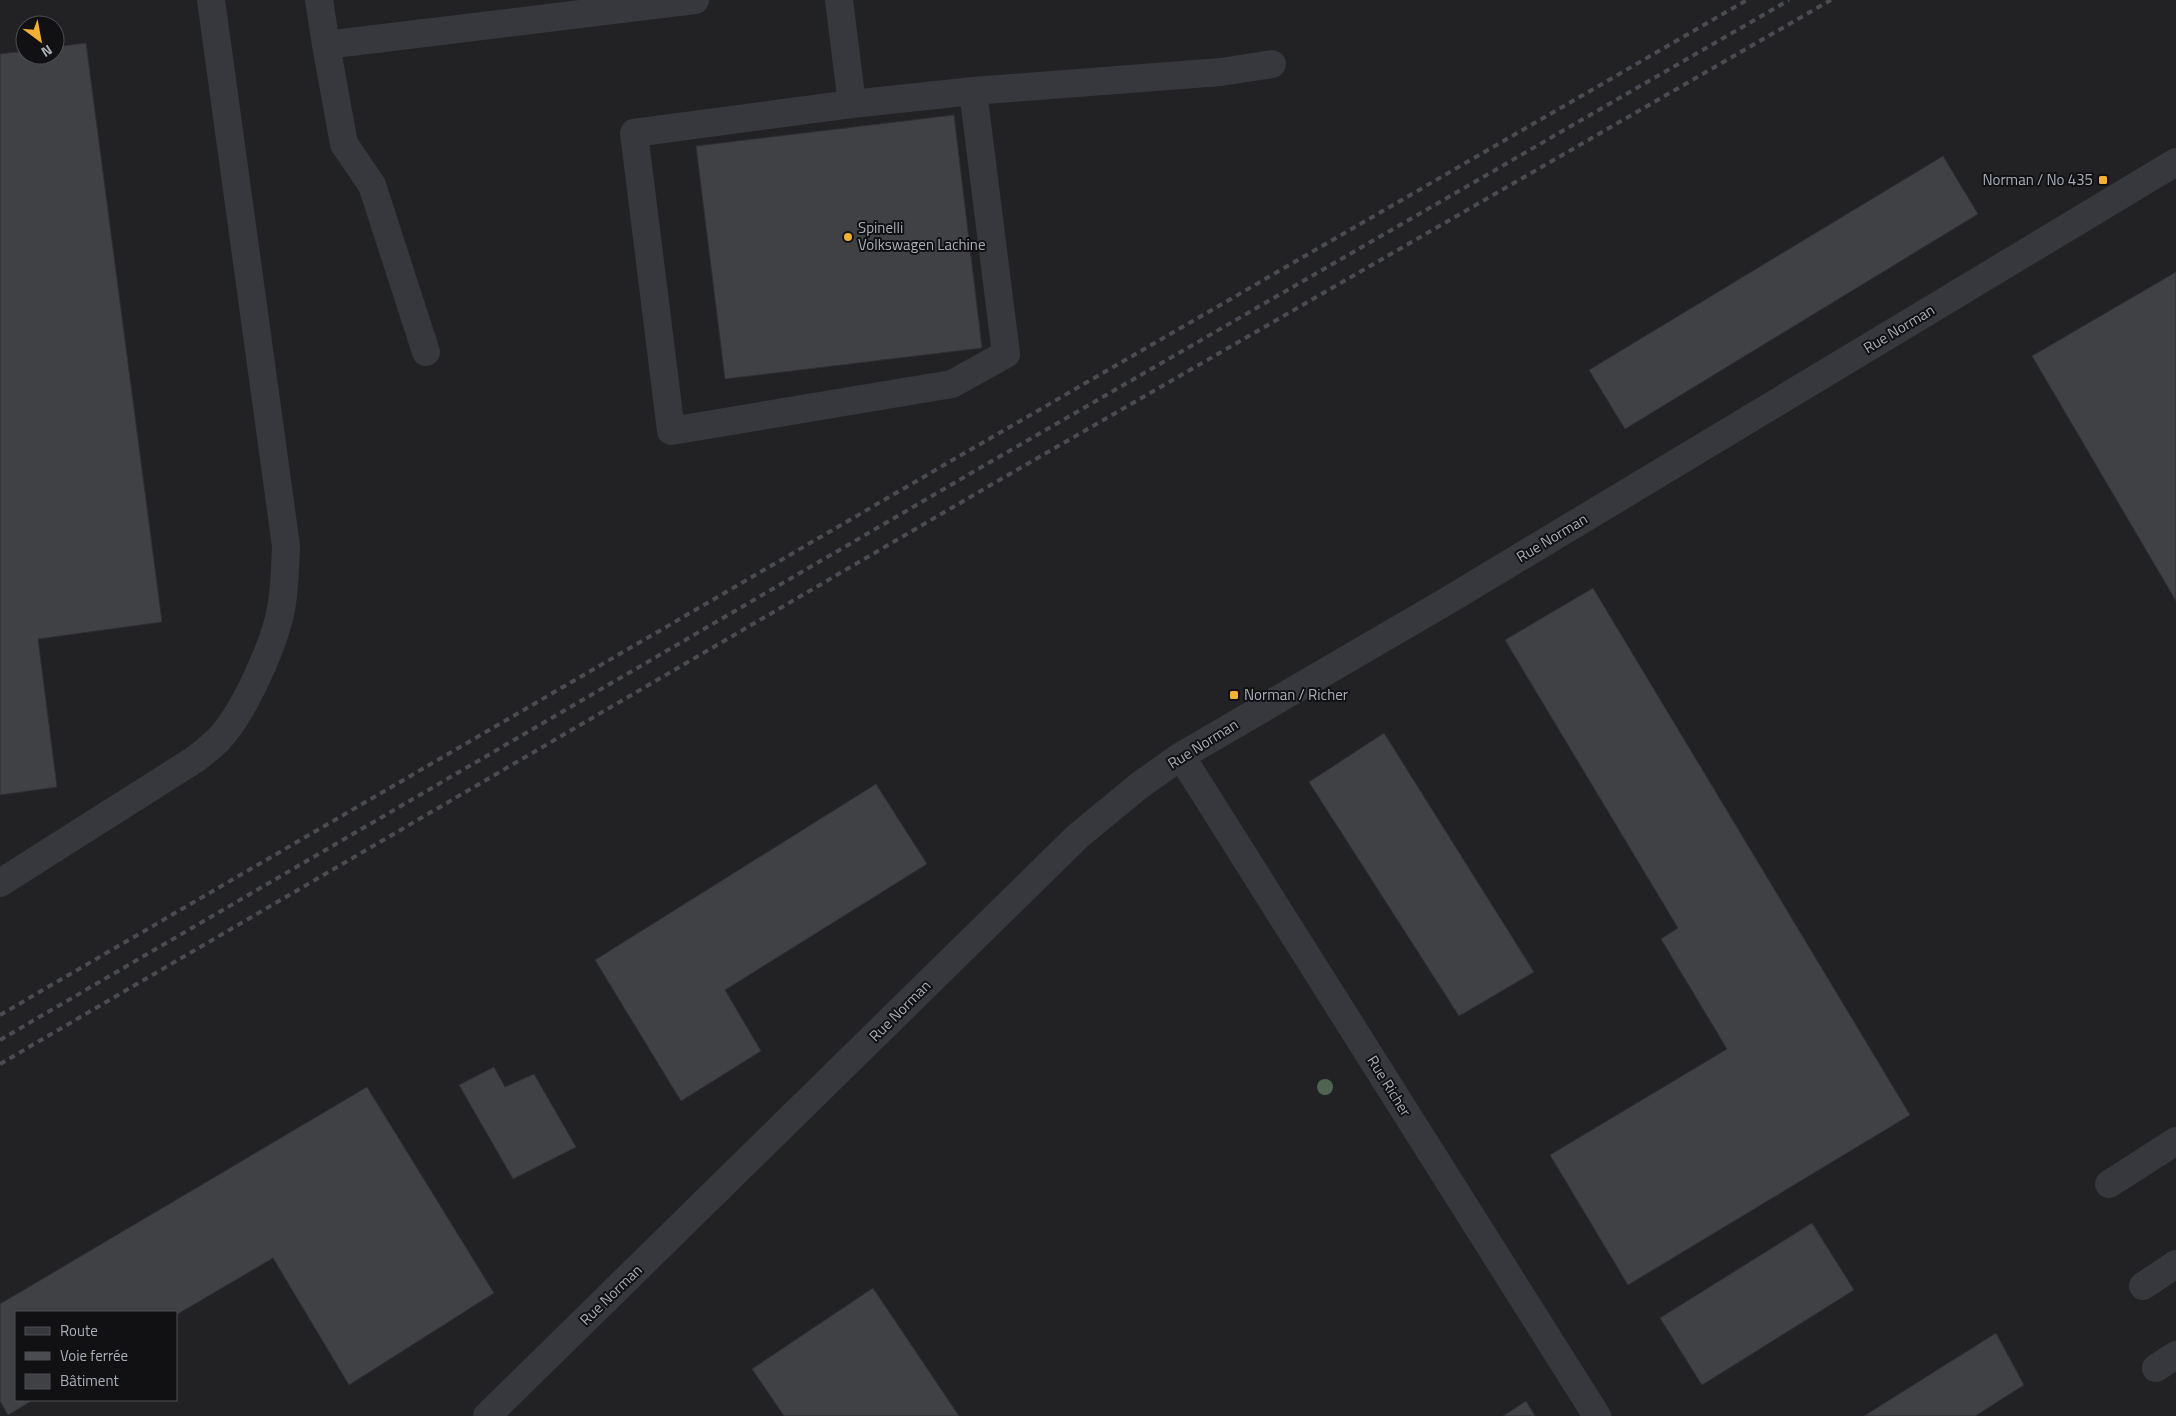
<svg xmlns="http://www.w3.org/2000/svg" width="2176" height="1416" font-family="'Titillium Web',sans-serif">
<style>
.built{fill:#222225;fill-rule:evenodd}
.building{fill:#404145;stroke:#303034}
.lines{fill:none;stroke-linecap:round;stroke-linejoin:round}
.minor{stroke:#37383d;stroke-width:28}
.rail{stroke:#4a4c52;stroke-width:4;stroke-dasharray:6 5;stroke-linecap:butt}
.tree{fill:#506452}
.poi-dot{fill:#f2b134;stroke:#111113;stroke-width:2}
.labels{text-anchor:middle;stroke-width:4;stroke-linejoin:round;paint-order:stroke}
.poi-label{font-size:15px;fill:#a8adb8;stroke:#111113;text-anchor:start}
.street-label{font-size:15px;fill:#a8adb8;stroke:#111113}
</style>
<rect width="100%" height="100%" fill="#161618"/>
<!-- built -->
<path class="built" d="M0,0h2176v1416h-2176zM25,25h30v30h-30zM16,1312h160v88h-160z"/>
<!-- building -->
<path class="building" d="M86,43l76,579 -124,17 19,148 -57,8v-741l25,-3v4h30v-8z
M954,115l28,233 -257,31 -29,-233z
M1943,156l35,58 -353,215 -36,-59z
M2176,272v329l-144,-245z
M1593,588l317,527 -282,170 -78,-130 177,-106 -66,-110 17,-11 -173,-288z
M1384,733l150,239 -75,44 -150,-234z
M876,784l51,80 -202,126 36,61 -80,50 -86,-141z
M494,1067l11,20 29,-13 42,73 -63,32 -54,-94z
M367,1087l127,206 -145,92 -76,-127 -97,57v-3h-160v88h17l-25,15 -8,-14v-97z
M1812,1223l42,67 -152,95 -42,-67z
M873,1288l86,128h-175l-32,-47z
M1996,1333l28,52 -49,31h-111z
M1526,1401l9,15h-32z"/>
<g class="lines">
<!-- minor -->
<path class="minor" d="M319,0l7,45 369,-45
M839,0l13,104 -218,29 37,298 281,-47 54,-30 -33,-263 -121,13
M326,45l18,99 28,41 54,167
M973,91l248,-19 51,-8
M1181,756l416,660
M0,883l194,-123c8,-6 17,-13 24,-20 26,-27 59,-100 64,-137 3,-19 3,-38 4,-57l-75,-546
M2109,1184l67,-43
M2143,1286l33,-22
M2156,1368l20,-13
M487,1416l591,-580 62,-51 41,-29 266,-155 729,-439"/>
<!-- rail -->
<path class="rail" d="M0,1015l963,-561 784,-454
M0,1040l973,-568 816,-472
M0,1064l984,-575 847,-489"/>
</g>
<!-- trees -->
<circle class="tree" cx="1325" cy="1087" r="8"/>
<!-- markers -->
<g class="poi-dot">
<rect x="2098" y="175" width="10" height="10" rx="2.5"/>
<circle cx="848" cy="237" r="5"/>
<rect x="1229" y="690" width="10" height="10" rx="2.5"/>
</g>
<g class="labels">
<!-- poi labels -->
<g class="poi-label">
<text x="2093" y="185" text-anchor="end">Norman / No 435</text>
<text x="858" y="233">Spinelli<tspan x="858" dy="17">Volkswagen Lachine</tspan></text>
<text x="1244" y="700">Norman / Richer</text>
</g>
<!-- street labels -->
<g class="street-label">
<text transform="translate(1899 329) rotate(-31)" y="5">Rue Norman</text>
<text transform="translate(1552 538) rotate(-31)" y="5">Rue Norman</text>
<text transform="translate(1203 744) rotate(-32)" y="5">Rue Norman</text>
<text transform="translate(900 1011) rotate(-45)" y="5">Rue Norman</text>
<text transform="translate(1389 1086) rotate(58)" y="5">Rue Richer</text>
<text transform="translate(611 1295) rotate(-44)" y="5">Rue Norman</text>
</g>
</g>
<!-- legend -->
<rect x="15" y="1311" width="162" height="90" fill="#111113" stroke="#4d4f55"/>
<rect x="25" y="1327" width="25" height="8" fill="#37383d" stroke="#4d4f55"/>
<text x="60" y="1336" font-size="15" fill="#a8adb8">Route</text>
<rect x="25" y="1352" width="25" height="8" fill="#4a4c52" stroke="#4d4f55"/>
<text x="60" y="1361" font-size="15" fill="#a8adb8">Voie ferrée</text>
<rect x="25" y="1374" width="25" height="15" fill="#404145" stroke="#4d4f55"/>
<text x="60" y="1386" font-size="15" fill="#a8adb8">Bâtiment</text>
<!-- north arrow -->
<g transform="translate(40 40) rotate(148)"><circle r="24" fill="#111113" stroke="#4d4f55"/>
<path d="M0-4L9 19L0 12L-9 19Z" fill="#f2b134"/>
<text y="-8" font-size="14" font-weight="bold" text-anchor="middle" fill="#a8adb8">N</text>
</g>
</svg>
